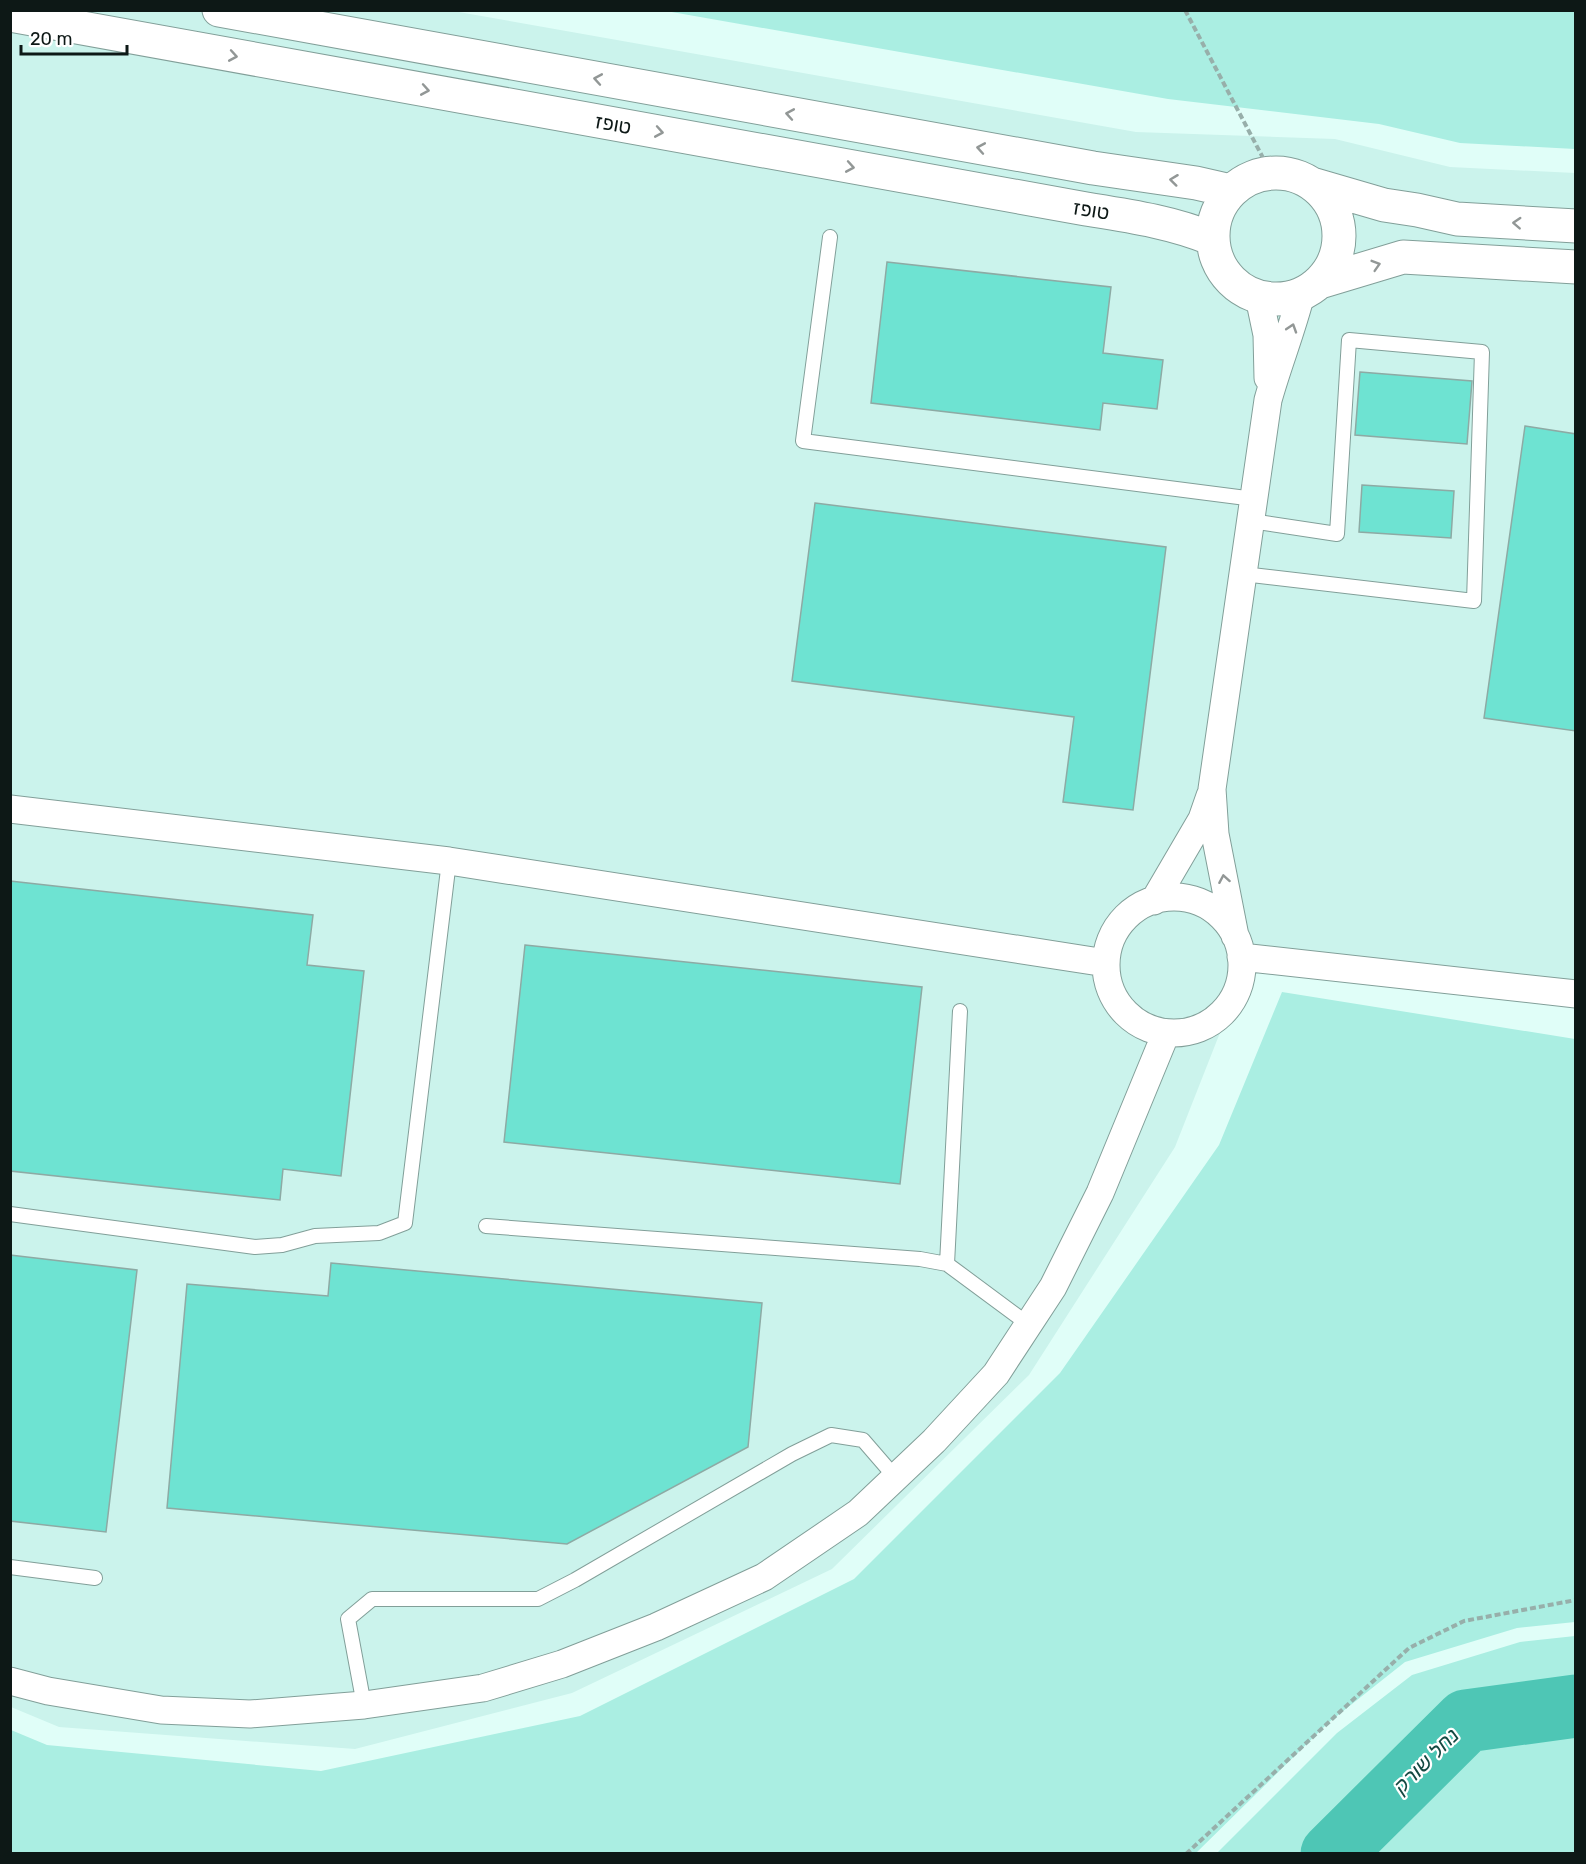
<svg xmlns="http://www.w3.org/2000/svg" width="1586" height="1864" font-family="Rubik,Heebo,sans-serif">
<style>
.built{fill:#cbf3ec}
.green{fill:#aaeee2}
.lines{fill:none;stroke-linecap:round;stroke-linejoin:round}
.river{stroke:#4ec6b5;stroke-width:63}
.building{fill:#6ee3d2;stroke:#8daaa4;stroke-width:1.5}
.lane-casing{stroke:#829f99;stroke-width:16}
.street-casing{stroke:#829f99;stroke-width:29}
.secondary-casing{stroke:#829f99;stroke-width:35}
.path{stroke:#97afaa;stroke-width:4;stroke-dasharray:6 3;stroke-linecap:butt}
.lane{stroke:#fff;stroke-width:14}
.street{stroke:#fff;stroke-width:27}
.secondary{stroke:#fff;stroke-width:33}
.oneway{stroke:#929796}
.labels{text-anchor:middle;stroke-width:4.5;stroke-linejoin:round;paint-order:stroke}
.street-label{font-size:20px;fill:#0d1816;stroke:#fff}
.water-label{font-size:21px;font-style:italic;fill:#144942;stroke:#fff}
</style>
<rect width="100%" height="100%" fill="#e0fef8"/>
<!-- built -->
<path class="built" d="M10,11h443l683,121 199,7 115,28 125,6v833l-326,-47 -74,188 -146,228 -197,194 -260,124 -217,56 -296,-22 -48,-20z"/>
<!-- green -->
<path class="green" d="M666,11h909v138l-115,-6 -81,-19 -211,-25z
M1282,992l293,47v583l-58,6 -112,34 -77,61 -132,130h-1185v-123l36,15 274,26 259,-55 274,-137 206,-206 159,-228z
M1575,1636v217h-358l120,-120 75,-58 108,-33z"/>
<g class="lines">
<!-- river -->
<path class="river" d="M1332,1854l134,-133 110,-15"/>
</g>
<!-- building -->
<path class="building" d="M887,262l224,25 -8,66 60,7 -6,49 -54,-6 -3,27 -229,-27z
M1360,372l112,9 -5,63 -112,-9z
M1525,426l51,8v297l-92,-13z
M1362,485l92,6 -3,47 -92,-6z
M815,503l351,44 -33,263 -70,-8 11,-85 -282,-36z
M10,881l303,34 -6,50 57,6 -23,205 -58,-7 -3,31 -270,-29z
M525,945l397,42 -22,197 -396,-42z
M10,1255l127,15 -31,262 -96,-11z
M331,1263l431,40 -14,144 -181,97 -400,-36 20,-224 141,12z"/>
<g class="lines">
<!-- lane casing -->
<g class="lane-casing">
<path id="lane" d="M830,237l-27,204 451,58
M1243,574l231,27 8,-249 -133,-12 -12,194 -86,-13
M10,1214l245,33 27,-2 33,-9 64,-3 26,-10 44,-362
M486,1226l434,33 27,5 81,60
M947,1264l13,-253
M10,1567l85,11
M364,1705l-16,-86 24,-20h166l37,-19 217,-126 39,-19 32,5 32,37"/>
</g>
<!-- street casing -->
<g class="street-casing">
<path id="street" d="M1259,297l8,38 1,43
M10,809l439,52 657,102
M1106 965a68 68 0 1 1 136 0a68 68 0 1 1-136 0Z
M1154,901l48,-82 8,-23
M1235,936l-20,-102 -3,-45 56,-389c10,-36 24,-70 33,-106
M1241,957l335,37
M10,1681l38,10 113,19 89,4 114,-9 119,-17 79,-24 94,-37 108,-50 94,-64 76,-72 62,-67 57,-87 47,-94 66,-160"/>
</g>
<!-- secondary casing -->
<g class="secondary-casing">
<path id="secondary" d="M219,10l874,158 103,15 35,8
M10,15l1076,194c44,7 86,13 127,30
M1213 236a63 63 0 1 1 126 0a63 63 0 1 1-126 0Z
M1312,184l72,21 33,5 40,9 119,7
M1320,282l83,-25 173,10"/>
</g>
<!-- path -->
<path class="path" d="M1185,10l86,163
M1186,1854l223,-206 55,-27 112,-21"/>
<!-- lane -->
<use href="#lane" class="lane"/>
<!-- street -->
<use href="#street" class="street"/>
<!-- secondary -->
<use href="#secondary" class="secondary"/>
</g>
<!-- one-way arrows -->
<defs><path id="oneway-chevron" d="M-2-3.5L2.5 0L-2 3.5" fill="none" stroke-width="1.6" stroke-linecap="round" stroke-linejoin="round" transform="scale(1.5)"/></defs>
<g class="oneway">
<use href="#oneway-chevron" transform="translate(233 56) rotate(10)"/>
<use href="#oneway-chevron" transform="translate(598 79) rotate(-170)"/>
<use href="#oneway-chevron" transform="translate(425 90) rotate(10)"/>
<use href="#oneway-chevron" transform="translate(790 114) rotate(-170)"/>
<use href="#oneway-chevron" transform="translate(659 132) rotate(10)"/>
<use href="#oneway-chevron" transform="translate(981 148) rotate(-170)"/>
<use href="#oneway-chevron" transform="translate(850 167) rotate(10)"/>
<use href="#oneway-chevron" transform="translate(1174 180) rotate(-173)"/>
<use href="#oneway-chevron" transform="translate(1517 223) rotate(-177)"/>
<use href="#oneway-chevron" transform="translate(1376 265) rotate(-17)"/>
<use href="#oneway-chevron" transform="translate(1292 328) rotate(-72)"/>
<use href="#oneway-chevron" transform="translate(1224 879) rotate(-100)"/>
</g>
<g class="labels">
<!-- street labels -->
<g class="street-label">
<text transform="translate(613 124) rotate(10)" y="7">טופז</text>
<text transform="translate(1091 210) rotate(9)" y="7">טופז</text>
</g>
<!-- water labels -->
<g class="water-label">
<text transform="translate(1426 1761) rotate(-45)" y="7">נחל שורק</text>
</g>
</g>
<!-- border -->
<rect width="1586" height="1864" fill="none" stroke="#0d1816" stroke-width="24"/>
<!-- scale -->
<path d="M21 45v9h106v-9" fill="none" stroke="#0d1816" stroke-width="3"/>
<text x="30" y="45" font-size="18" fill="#0d1816" stroke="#ffffff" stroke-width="4.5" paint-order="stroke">20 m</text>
</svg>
